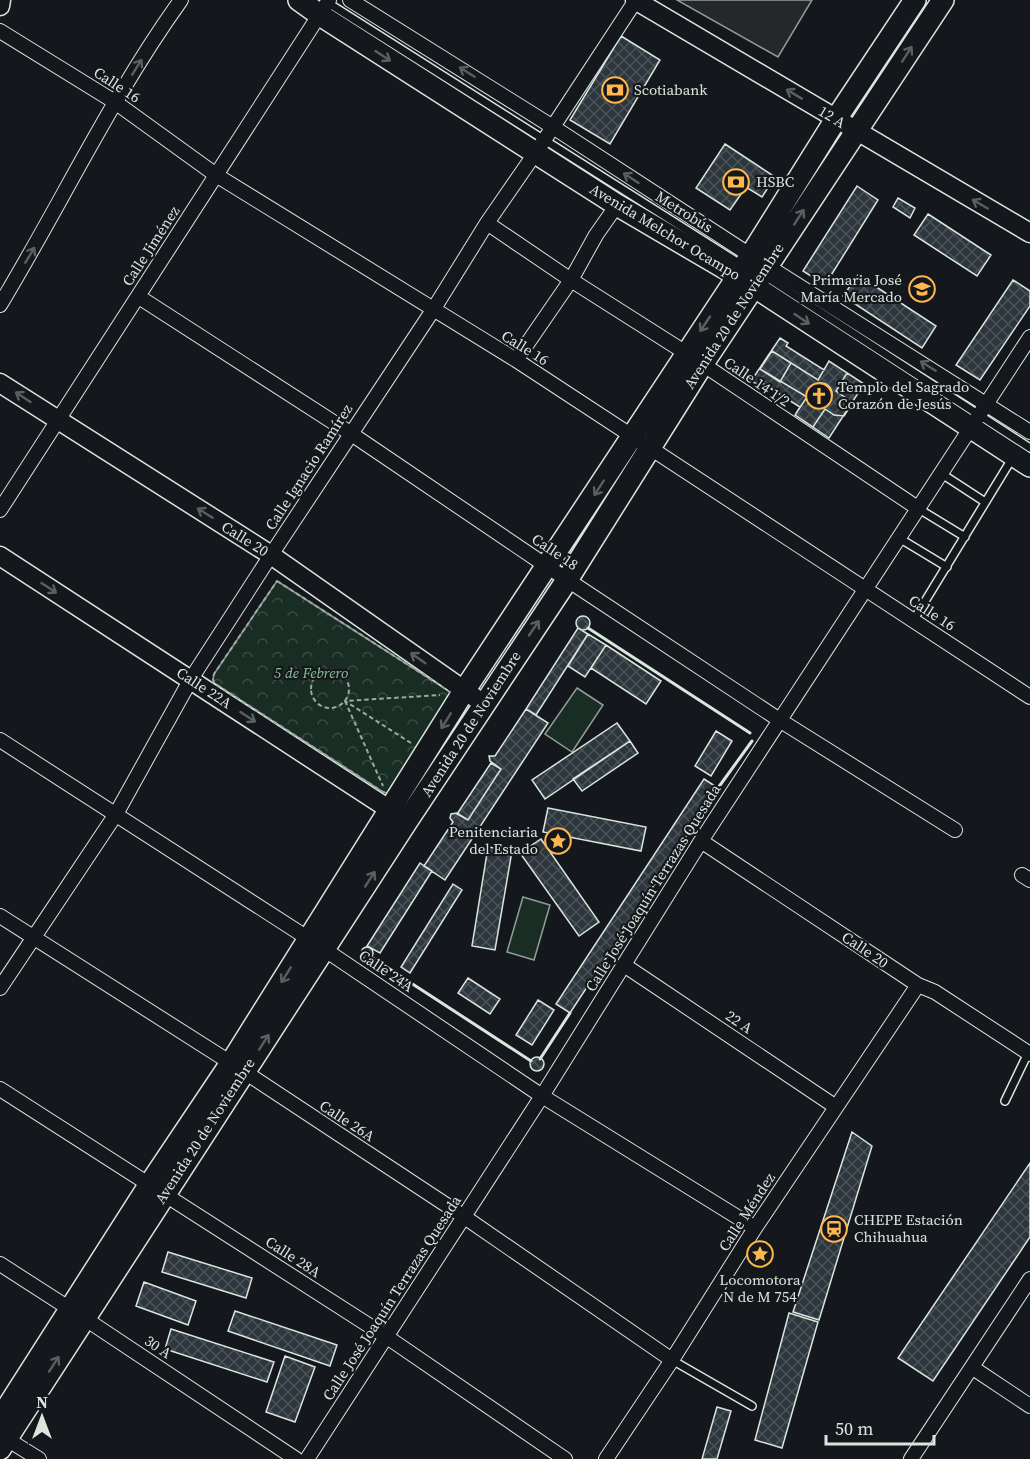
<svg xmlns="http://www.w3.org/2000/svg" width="1030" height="1459" font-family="'Source Serif 4',serif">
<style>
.park{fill:url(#park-crowns);stroke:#939e99;stroke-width:1.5}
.pitch{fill:#1a2d24;stroke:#939e99;stroke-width:1.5}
.parking{fill:#24282b;stroke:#939e99;stroke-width:1.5}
.building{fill:url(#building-cross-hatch);stroke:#d8e6dc;stroke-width:1.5}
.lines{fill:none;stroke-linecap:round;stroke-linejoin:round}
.lane-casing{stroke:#d8e6dc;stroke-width:10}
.street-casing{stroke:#d8e6dc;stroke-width:16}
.secondary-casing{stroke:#d8e6dc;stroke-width:21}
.primary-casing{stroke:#d8e6dc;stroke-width:24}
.path{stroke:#9da8a2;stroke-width:2;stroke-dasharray:4.5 3;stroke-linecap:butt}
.lane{stroke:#14181c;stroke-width:7}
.street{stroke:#14181c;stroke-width:14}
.secondary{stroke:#14181c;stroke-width:18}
.primary{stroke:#14181c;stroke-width:21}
.wall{stroke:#d8e6dc;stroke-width:3}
.oneway{stroke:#59605f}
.labels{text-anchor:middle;stroke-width:4.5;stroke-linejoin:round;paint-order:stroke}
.street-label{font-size:15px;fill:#d8e6dc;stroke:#14181c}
.poi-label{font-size:15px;fill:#d8e6dc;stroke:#14181c;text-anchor:start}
.park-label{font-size:15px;font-style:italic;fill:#8ac095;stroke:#14181c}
</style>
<defs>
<pattern id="park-crowns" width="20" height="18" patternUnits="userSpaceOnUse" patternTransform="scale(1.5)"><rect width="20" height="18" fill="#1a2d24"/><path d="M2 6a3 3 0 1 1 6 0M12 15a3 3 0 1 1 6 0" fill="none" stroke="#3b4b43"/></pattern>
<pattern id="building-cross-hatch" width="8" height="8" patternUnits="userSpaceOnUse" patternTransform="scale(1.5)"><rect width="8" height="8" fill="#2c363c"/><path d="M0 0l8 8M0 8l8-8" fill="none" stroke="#4a5358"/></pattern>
</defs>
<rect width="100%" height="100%" fill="#14181c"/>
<!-- park -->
<path class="park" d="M277,581l172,110 3,4 -62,97 -3,1 -4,-1 -169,-109 -1,-4 1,-5z"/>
<!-- pitch -->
<path class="pitch" d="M577,688l26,17 -31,47 -27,-18z
M523,897l27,8 -16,55 -27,-8z"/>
<!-- parking -->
<path class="parking" d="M677,0h135l-34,57z"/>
<!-- building -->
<path class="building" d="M621,36l39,24 -50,84 -40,-24z
M725,144l50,33 -13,20 -16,-10 -16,23 -34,-22z
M857,186l21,14 -53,85 -22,-14z
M898,198l17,10 -5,10 -17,-11z
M928,214l63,41 -14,21 -63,-41z
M858,275l78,51 -14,22 -79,-52z
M1013,280l17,11v15l-50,74 -24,-15z
M780,338l8,5 -2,3 38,24 5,-9 35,23 -35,54 -34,-23 5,-8 -38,-24 -2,3 -9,-5z
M772,351l46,29 11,-19 18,12 -11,18 10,7 5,7 -7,11 -10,-1 -9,-6 -12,18 -18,-12 12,-18 -47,-28z
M772,351l19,12 -11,19 -20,-13z
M810 394a11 11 0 1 1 22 0a11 11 0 1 1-22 0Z
M576 623a7 7 0 1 1 14 0a7 7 0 1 1-14 0Z
M578,628l10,6 -52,81 -10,-6z
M588,634l18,11 -21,32 -17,-11z
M606,645l55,36 -15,23 -55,-36z
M526,709l22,14 -103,157 -21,-14 29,-44 -3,-4 1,-4 6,-1 11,7 33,-51 -11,-8 -1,-5h6z
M617,723l13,18 -85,58 -13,-19z
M716,731l16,10 -21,35 -16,-10z
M630,741l8,12 -56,38 -9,-12z
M491,763l10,6 -33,51 -11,-6z
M704,779l14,9 -148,225 -14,-9z
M548,808l98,19 -5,24 -98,-19z
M541,839l58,83 -20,14 -59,-83z
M488,847l24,4 -17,99 -23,-4z
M420,863l12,8 -52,82 -13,-7z
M453,884l9,6 -52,83 -9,-6z
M361 953a6 6 0 1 1 12 0a6 6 0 1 1-12 0Z
M468,978l32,21 -10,15 -32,-21z
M538,1000l16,10 -22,35 -16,-10z
M530 1064a7 7 0 1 1 14 0a7 7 0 1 1-14 0Z
M852,1132l20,14 -53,174 -26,-8z
M1030,1163v74l-97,144 -35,-23z
M168,1252l84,26 -6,20 -84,-26z
M144,1282l52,19 -8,24 -52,-19z
M235,1311l102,34 -7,21 -102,-35z
M789,1313l29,9 -36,126 -27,-8z
M171,1329l103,33 -7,20 -102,-33z
M285,1356l30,11 -20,55 -29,-10z
M717,1407l14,4 -14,48h-15z"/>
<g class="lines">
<!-- lane casing -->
<g class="lane-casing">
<path id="lane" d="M325,1l417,264
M765,276l265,172
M942,474l43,28
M919,509l46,28
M899,538l48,29
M913,621l100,-164
M1005,1101l23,-48
M672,1360l80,46"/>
</g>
<!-- street casing -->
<g class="street-casing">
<path id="street" d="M350,0l203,127 197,128 280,177
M0,31l115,71 101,73 300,185 514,337
M487,223l84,57 115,73 233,156
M139,297l211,136 198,134 233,154 174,109
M0,305c61,-101 112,-209 181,-305
M516,360l55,-80 25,-45 21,-30
M0,510l329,-510
M0,740l309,199 233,157 213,132
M701,841l217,144 17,7 95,62
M1022,875l8,5
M0,916l231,147 232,153 209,144
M624,965l212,142
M0,988l116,-174 75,-135 80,-124 162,-245 54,-87 58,-84 91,-139
M0,1089l387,248 178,122
M0,1264l84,54 212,141
M973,1368l57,38
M2,1436l37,23
M307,1459l235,-363 159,-255 329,-504
M606,1459l66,-99 83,-132 163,-243
M911,1459l119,-180"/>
</g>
<!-- secondary casing -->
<g class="secondary-casing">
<path id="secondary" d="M635,0l395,233
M0,6l1,-6
M0,383l271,172 213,149
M0,556l401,261"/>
</g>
<!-- primary casing -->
<g class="primary-casing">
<path id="primary" d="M299,0l21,15 297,190 121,71 292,190
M0,1419l150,-235 81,-121 233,-372 274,-415 98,-157 79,-119
M0,1449l407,-628 160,-241 135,-215 241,-365"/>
</g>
<!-- path -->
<path class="path" d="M277,581l172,110 3,7 -62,94 -3,1 -4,-1 -169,-109 -1,-4 1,-5z
M311 689a19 19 0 1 1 38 0a19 19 0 1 1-38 0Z
M345,701l38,85
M411,743l-66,-42 95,-6"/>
<!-- lane -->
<use href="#lane" class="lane"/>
<!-- street -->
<use href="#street" class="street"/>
<!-- secondary -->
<use href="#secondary" class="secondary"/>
<!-- primary -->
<use href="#primary" class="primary"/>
<!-- wall -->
<path class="wall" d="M588,628l162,105
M718,788l34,-47
M371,957l160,104
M540,1059l30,-46"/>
</g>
<!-- one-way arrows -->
<defs><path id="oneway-shaft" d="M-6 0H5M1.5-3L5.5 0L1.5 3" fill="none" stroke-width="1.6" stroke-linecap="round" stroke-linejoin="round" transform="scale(1.5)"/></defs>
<g class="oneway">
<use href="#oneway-shaft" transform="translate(907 54) rotate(-57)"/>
<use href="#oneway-shaft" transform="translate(383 56) rotate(33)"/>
<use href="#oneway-shaft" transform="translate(137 67) rotate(-58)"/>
<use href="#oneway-shaft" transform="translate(467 72) rotate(-148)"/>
<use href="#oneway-shaft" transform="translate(794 94) rotate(-149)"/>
<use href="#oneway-shaft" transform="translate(631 178) rotate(-147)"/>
<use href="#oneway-shaft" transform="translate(980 204) rotate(-150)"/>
<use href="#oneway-shaft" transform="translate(799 217) rotate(-57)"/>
<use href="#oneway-shaft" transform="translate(30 255) rotate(-59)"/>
<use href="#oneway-shaft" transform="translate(802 319) rotate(34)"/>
<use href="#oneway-shaft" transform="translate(705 324) rotate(124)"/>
<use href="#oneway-shaft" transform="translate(928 366) rotate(-148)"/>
<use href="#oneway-shaft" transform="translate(23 397) rotate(-147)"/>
<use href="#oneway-shaft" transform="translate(599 488) rotate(123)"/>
<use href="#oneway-shaft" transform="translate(205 513) rotate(-148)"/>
<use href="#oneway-shaft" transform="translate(49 588) rotate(33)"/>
<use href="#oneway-shaft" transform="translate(534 628) rotate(-56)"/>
<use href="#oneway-shaft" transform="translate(418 658) rotate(-145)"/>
<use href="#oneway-shaft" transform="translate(248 717) rotate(33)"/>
<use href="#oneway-shaft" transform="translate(446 721) rotate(122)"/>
<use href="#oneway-shaft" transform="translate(370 879) rotate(-57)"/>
<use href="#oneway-shaft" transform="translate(286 975) rotate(122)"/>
<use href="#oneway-shaft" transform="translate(264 1042) rotate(-57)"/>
<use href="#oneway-shaft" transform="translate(54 1364) rotate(-57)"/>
</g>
<!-- icons -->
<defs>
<g id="bank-ring" transform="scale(1.35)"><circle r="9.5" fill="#14181c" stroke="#ffb74d" stroke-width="1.5"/><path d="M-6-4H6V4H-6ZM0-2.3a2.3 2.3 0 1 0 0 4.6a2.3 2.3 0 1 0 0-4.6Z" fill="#ffb74d"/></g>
<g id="school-ring" transform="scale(1.35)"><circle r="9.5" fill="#14181c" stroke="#ffb74d" stroke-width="1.5"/><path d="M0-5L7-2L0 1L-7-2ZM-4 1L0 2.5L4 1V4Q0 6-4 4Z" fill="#ffb74d"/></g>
<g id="church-ring" transform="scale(1.35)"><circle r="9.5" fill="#14181c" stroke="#ffb74d" stroke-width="1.5"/><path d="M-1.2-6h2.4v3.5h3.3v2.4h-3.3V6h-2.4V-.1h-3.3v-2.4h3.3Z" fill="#ffb74d"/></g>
<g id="sight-ring" transform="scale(1.35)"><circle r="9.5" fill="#14181c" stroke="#ffb74d" stroke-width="1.5"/><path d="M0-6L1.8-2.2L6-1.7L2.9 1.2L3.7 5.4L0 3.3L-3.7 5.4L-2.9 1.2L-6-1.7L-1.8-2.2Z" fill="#ffb74d"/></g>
<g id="station-ring" transform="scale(1.35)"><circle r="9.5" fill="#14181c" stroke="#ffb74d" stroke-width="1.5"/><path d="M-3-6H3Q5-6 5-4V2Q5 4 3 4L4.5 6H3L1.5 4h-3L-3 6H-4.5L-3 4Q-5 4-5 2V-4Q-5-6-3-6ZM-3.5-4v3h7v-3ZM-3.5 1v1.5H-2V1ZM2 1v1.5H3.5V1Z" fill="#ffb74d"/></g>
</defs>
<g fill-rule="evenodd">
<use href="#bank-ring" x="615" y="90"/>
<use href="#bank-ring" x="736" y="182"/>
<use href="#school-ring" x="922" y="289"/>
<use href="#church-ring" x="819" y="396"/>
<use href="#sight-ring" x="558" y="841"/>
<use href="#station-ring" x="834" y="1229"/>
<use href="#sight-ring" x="760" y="1254"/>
</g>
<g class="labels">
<!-- street labels -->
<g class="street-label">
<text transform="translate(117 85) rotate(33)" y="5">Calle 16</text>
<text transform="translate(832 117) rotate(31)" y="5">12 A</text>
<text transform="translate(684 212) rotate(32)" y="5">Metrobús</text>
<text transform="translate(665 232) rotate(31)" y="5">Avenida Melchor Ocampo</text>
<text transform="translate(151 246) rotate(-57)" y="5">Calle Jiménez</text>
<text transform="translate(734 316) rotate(-57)" y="5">Avenida 20 de Noviembre</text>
<text transform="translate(525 348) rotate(32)" y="5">Calle 16</text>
<text transform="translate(757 382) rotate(34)" y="5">Calle 14 1/2</text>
<text transform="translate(309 467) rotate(-57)" y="5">Calle Ignacio Ramírez</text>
<text transform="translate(245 539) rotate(32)" y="5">Calle 20</text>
<text transform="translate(555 552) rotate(34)" y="5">Calle 18</text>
<text transform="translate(932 613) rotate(33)" y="5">Calle 16</text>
<text transform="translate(204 688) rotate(33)" y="5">Calle 22A</text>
<text transform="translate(471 724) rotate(-57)" y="5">Avenida 20 de Noviembre</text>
<text transform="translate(653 888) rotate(-58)" y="5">Calle José Joaquín Terrazas Quesada</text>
<text transform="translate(865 950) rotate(34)" y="5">Calle 20</text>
<text transform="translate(386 971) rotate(34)" y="5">Calle 24A</text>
<text transform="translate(739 1022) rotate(34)" y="5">22 A</text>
<text transform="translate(347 1121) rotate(33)" y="5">Calle 26A</text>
<text transform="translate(205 1131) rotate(-57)" y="5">Avenida 20 de Noviembre</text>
<text transform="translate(747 1212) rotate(-57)" y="5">Calle Méndez</text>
<text transform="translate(293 1257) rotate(33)" y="5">Calle 28A</text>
<text transform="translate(392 1298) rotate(-57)" y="5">Calle José Joaquín Terrazas Quesada</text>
<text transform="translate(158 1347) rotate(34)" y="5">30 A</text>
</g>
<!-- poi labels -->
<g class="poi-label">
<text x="634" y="95">Scotiabank</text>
<text x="756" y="187">HSBC</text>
<text x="902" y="285" text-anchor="end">Primaria José<tspan x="902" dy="17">María Mercado</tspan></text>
<text x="838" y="392">Templo del Sagrado<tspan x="838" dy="17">Corazón de Jesús</tspan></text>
<text x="538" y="837" text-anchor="end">Penitenciaria<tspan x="538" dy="17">del Estado</tspan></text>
<text x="854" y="1225">CHEPE Estación<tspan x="854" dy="17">Chihuahua</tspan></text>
<text x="760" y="1285" text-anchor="middle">Locomotora<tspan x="760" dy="17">N de M 754</tspan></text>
</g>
<!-- park labels -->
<g class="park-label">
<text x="311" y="678">5 de Febrero</text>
</g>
</g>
<!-- north arrow -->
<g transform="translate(42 1417)" stroke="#14181c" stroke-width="4.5" paint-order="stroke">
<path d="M0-4.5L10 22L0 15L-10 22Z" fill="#d8e6dc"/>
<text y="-9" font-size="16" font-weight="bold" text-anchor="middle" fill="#d8e6dc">N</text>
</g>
<!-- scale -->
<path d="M826 1435v9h108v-9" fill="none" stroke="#d8e6dc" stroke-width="3"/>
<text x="835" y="1435" font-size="18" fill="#d8e6dc" stroke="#14181c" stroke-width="4.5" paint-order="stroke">50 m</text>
</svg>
